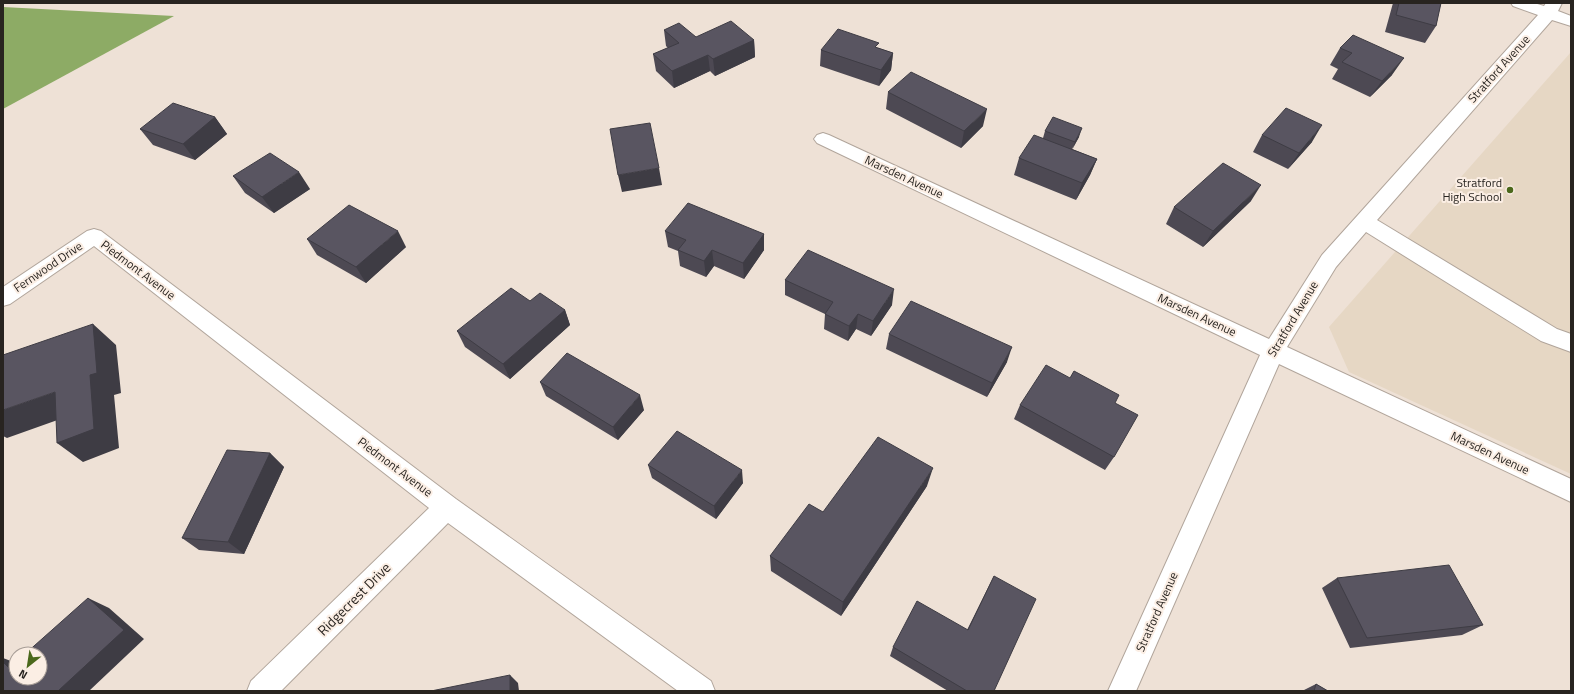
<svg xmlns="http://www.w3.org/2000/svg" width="1574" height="694" font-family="'Titillium Web',sans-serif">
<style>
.education{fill:#e6d7c4}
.forest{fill:#8dab65}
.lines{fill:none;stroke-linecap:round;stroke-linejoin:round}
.minor-casing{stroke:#b1a59b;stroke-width:2}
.minor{fill:#fff;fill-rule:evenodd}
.wall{fill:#4d4953}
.shaded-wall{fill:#3e3c44}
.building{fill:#595561;stroke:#3e3c44}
.poi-dot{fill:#4b681b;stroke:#fbeee4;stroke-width:1.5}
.labels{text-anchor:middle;stroke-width:4;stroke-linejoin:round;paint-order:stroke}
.street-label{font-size:12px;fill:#282420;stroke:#fbeee4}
.poi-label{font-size:12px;fill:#282420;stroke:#fbeee4;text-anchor:end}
.near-street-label{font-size:14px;fill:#282420;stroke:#fbeee4}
</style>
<rect width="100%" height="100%" fill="#eee1d6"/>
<!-- education -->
<path class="education" d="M1571,52v422l-222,-102 -20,-45z"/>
<!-- forest -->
<path class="forest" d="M3,7l171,9 -171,93z"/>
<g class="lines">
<!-- minor casing -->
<g class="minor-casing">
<path id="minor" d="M1511,3h23l10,3 2,-3h16l-4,8 13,5v10l-19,-6 -175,200 180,109 14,5v18l-30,-11 -175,-109 -30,35 -49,80 284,132v23l-292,-138 -143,327h-28l152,-336 -443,-212 -3,-4 3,-4 6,-2 6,2 440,204 53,-84 216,-240 -25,-9z
M94,229l7,2 355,268 255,182 4,10h-37l-230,-168 -167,168h-34l4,-10 178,-173 -335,-262 -84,58 -7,2v-19l84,-56z"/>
</g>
<!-- minor -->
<use href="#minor" class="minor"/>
</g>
<!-- wall -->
<path class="wall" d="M1393,3h48l-5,23 -11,17 -40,-11z
M664,30l32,7 58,3 1,17 -40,19 -5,-5 -36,17 -18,-17 -3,-17 15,-6 -2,-2z
M1353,35l39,40 -22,22 -38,-18 6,-10 -8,-4 10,-17z
M878,48l15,5 -2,17 -12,16 -59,-20 1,-16z
M888,92l95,34 -22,22 -75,-39z
M215,117l12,17 -32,26 -42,-15 -13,-16z
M1045,131l34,6 -7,12 25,10 -7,16 -14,25 -62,-25 5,-17 24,-20z
M1262,135l50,7 -24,27 -35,-17z
M233,176l77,13 -36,24 -29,-20z
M1251,201l-48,46 -37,-23 8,-17z
M665,231l99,3v16l-20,29 -30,-13 -8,11 -26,-11 -2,-15 -10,-4z
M307,239l99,8 -40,36 -49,-28z
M785,280l107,25 -21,31 -15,-7 -8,12 -24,-12 1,-15 -40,-19z
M530,301l35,9 5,15 -60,54 -45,-32 -8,-16z
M889,334l118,28 -20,35 -101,-48z
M540,382l104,28 -26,30 -72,-44z
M1115,403l-1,54 -9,13 -91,-51 6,-14z
M270,453l14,14 -40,87 -45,-4 -17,-12z
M648,465l95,18 -27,36 -64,-41z
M927,486l-86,130 -70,-45 -1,-15 53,-44z
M994,576v115h-46l-58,-35 3,-9 74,-17z
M1337,578l146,47 -21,10 -112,13 -28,-60z
M1316,684l12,7h-26z"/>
<!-- shaded-wall -->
<path class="shaded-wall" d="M754,40l1,17 -40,19 -2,-17z
M893,53l-2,17 -12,16 2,-16z
M708,55l2,16 -36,17 -2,-17z
M1404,58l-12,17 -22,22 12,-16z
M987,109l-4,17 -22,22 3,-17z
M215,117l12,17 -32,26 -12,-16z
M1322,125l-10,17 -24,27 11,-16z
M1082,128l-3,9 -7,13 3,-8z
M1097,159l-7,16 -14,25 6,-17z
M659,168l3,17 -40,7 -4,-17z
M299,172l11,17 -36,24 -12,-16z
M1261,185l-10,16 -48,46 10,-16z
M398,231l8,16 -40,36 -10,-16z
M764,234v16l-20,29 -1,-16z
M712,250l2,16 -8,11 -2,-16z
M894,289l-2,16 -21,31 2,-15z
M565,310l5,15 -60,54 -7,-15z
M858,314l-2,15 -8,12 1,-15z
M93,324l23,21 5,48 -7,2 5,53 -36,14 -26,-19z
M1012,347l-5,15 -20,35 5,-14z
M55,392l25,20 -73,26 -4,-2v-26z
M640,395l4,15 -26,30 -5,-13z
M270,453l14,14 -40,87 -16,-12z
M933,468l-6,18 -86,130 2,-14z
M742,470l1,13 -27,36 -2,-13z
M88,598l21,10 35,31 -55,52h-31z
M3,658l13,5 -7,5 -6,-6z
M510,675l8,8 1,8h-9z"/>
<!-- building -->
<path class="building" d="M1399,3h42l-5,23 -40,-11z
M731,21l23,19 -41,19 -5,-4 -36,16 -19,-17 26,-11 -15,-13 15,-7 17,14z
M838,29l41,14 -4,4 18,6 -12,17 -60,-20z
M1353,35l51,23 -22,23 -40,-19 10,-9 -12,-5z
M911,72l76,37 -23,22 -76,-39z
M173,103l42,14 -32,27 -43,-15z
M1286,108l36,17 -23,28 -37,-18z
M1053,117l29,11 -7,14 -30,-11z
M650,123l9,45 -41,7 -8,-46z
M1034,135l63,24 -15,24 -63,-25z
M270,153l29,19 -37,25 -29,-21z
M1223,163l38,22 -48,46 -39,-24z
M688,203l76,31 -21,29 -31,-13 -8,11 -26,-11 8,-10 -21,-9z
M349,205l49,26 -42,36 -49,-28z
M808,250l86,39 -21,32 -15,-7 -9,12 -24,-12 8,-12 -48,-22z
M511,288l19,13 10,-8 25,17 -62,54 -46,-33z
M911,301l101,46 -20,36 -103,-49z
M93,324l4,49 -7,2 4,54 -37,14 -2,-51 -52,18v-55z
M567,353l73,42 -27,32 -73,-45z
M1046,365l24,13 4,-7 45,24 -4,8 23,12 -24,42 -94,-52z
M677,431l65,39 -28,36 -66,-41z
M878,437l55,31 -90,134 -73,-46 39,-52 14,8z
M227,450l43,3 -42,89 -46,-4z
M1449,565l34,60 -116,13 -30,-60z
M994,576l42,23 -42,92h-27l-74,-44 24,-46 51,29z
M88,598l36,32 -66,61h-55v-29l6,6 7,-6v16h24v-24h-15z
M510,675v16h-79z
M1316,684l12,7h-14z"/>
<!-- markers -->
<circle class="poi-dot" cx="1510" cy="190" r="4"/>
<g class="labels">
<!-- street labels -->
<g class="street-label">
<text transform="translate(1499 69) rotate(-48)" y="4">Stratford Avenue</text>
<text transform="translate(904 177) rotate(25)" y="4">Marsden Avenue</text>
<text transform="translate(48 267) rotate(-34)" y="4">Fernwood Drive</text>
<text transform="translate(138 270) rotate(37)" y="4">Piedmont Avenue</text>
<text transform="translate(1197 315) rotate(25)" y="4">Marsden Avenue</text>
<text transform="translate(1293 319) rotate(-59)" y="4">Stratford Avenue</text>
<text transform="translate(1490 453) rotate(25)" y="4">Marsden Avenue</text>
<text transform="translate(395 467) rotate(37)" y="4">Piedmont Avenue</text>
<text transform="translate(1157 612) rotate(-66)" y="4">Stratford Avenue</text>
</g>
<!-- poi labels -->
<g class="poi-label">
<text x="1502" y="187">Stratford<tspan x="1502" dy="14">High School</tspan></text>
</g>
<!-- near-street labels -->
<g class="near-street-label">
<text transform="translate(354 599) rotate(-45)" y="5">Ridgecrest Drive</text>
</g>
</g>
<!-- border -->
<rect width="1574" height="694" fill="none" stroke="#282420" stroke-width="8"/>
<!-- north arrow -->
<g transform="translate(28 666) rotate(210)"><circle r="19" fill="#fbeee4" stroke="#a79d96"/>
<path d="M0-3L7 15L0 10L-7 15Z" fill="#4b681b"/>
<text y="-6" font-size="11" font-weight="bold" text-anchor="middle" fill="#282420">N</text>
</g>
</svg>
